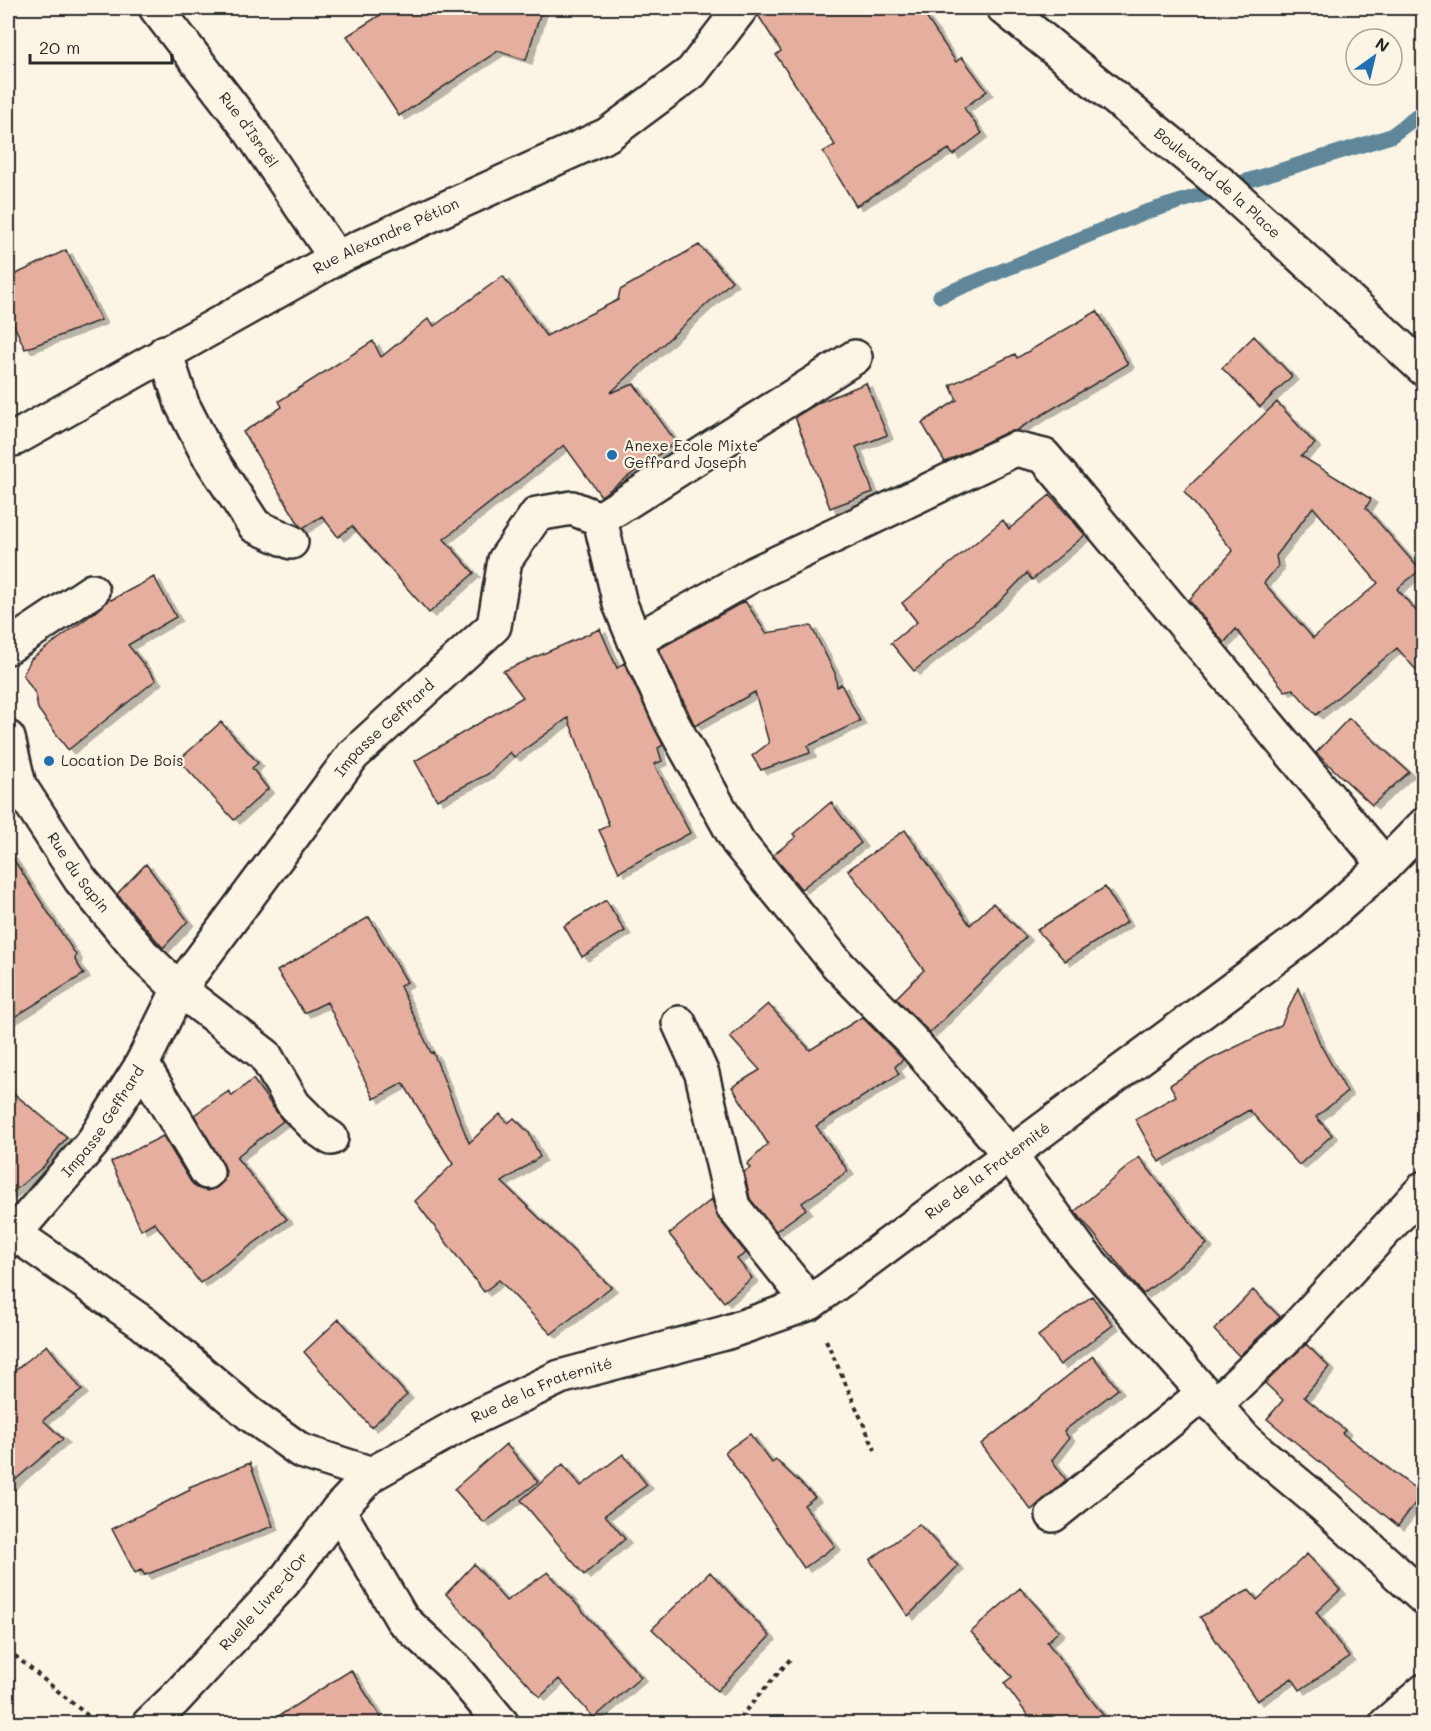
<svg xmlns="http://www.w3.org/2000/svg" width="1431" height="1731" font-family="Mali,sans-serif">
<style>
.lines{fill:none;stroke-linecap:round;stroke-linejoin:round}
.stream{stroke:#5f8799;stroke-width:15}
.building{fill:#e6ae9e;stroke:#2b2b2b;stroke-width:1.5;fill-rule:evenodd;filter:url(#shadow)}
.minor-casing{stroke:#2b2b2b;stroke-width:38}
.path{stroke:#2b2b2b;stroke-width:4;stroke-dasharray:4.5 4.5;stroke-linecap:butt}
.minor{stroke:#fcf5e5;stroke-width:33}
.poi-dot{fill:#1f6fb2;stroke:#fcf5e5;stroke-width:2}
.labels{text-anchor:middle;stroke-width:4.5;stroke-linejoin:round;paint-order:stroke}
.street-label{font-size:15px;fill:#2b2b2b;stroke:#fcf5e5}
.poi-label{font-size:15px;fill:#2b2b2b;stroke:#fcf5e5;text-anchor:start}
</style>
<defs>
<filter id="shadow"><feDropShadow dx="6" dy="4" stdDeviation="0" flood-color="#0004"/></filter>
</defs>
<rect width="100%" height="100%" fill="#fcf5e5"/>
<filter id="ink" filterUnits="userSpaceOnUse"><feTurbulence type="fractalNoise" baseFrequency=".0167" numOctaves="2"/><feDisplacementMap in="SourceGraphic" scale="12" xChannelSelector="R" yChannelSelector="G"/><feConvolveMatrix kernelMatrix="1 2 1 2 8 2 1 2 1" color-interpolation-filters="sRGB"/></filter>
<g filter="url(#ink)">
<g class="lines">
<!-- stream -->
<path class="stream" d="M940,296l203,-83 248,-77 33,-25"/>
</g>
<!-- building -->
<path class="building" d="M391,8h151l-16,52 -28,-9 -99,65 -52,-80z
M759,8h161l36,54 6,-5 25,34 -23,17 18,25 -29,22 -4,-6 -93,57 -33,-54 12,-7 -59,-90 5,-4 -23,-36z
M699,245l33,36 -122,112 24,-9 42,58 -75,54 -37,-51 -120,94 30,34 -45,40 -77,-87 -14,11 -16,-21 -19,12 -3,-2 -57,-94 39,-25 -3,-6 94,-60 8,16 48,-39 5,8 69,-50 43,60 72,-36 2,-10z
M66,250l35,70 -76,29 -17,-37v-34z
M1097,311l31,53 -113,67 -8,1 -62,30 -23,-39 35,-23 -7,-15 65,-31 2,4z
M1254,336l38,40 -32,31 -38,-39z
M866,383l21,52 -31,12 17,45 -43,16 -35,-91 25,-15z
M1277,402l38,42 -14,12 70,43 -5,9 54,62 -23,19 27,31v59l-27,-31 -81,67 -23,-26 -8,2 -49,-62 -12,14 -35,-43 44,-49 -49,-60zM1313,507l65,76 -65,55 -49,-55 14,-17 -2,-10z
M1050,495l35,40 -53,45 -5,-7 -29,30 -84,68 -23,-28 26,-21 -15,-19 101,-83 6,9z
M154,577l22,40 -48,28 28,35 -88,70 -30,-41 -3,-16 -12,-18 8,-16 71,-52 7,-9 2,2z
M745,601l21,32 45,-7 24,47 2,14 4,-3 19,37 -52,25 2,7 -49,17 -9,-14 17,-13 -14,-51 -60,34 -36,-77z
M600,629l17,39 7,-5 39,82 -5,3 4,13 -8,3 36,69 -71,39 -20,-42 10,-5 -41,-107 -54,39 -4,-5 -22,22 -51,26 -22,-39 108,-64 -20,-26z
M1349,718l60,54 -37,33 -56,-52z
M221,722l37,41 -6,5 16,21 -34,31 -55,-60z
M831,802l30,41 -60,46 -28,-34 23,-18 -3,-3z
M905,830l65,95 23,-22 33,34 -96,96 -34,-35 28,-28 -76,-100z
M8,851l68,104 -1,5 9,14 -76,47z
M146,864l42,57 -25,27 -46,-54z
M1105,887l22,35 -62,39 -28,-31z
M606,900l19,31 -43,26 -18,-31z
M369,917l38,65 -7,4 31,67 2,-1 36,91 31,-29 8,9 6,-5 15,15 11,24 -38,25 109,105 -60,47 -52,-54 -15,12 -69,-91 38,-37 -50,-81 -29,16 -47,-97 -23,11 -27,-42z
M1298,988l22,56 27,48 -31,25 16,18 -33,30 -50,-55 -90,52 -24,-43 41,-23 -6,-11 39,-25 72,-35z
M768,1004l42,46 52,-33 41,42 -8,8 4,7 -83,52 32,45 -46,32 4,6 -30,22 -26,-32 -6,-27 6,-4 -3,-4 21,-20 -36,-57 28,-17 -30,-33z
M253,1079l30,42 -47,36 51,62 -87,64 -46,-61 -13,8 -30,-68 52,-26 28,46 6,6 10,3 9,-3 8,-7 2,-10 -3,-8 -29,-48 35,-24 3,5z
M8,1089l59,48 -24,30 -35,29z
M1139,1157l68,87 -64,50 -68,-83z
M712,1199l6,19 28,35 -9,6 15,19 -28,24 -55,-68z
M1253,1290l27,27 -41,39 -25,-26z
M1092,1296l21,29 -53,40 -22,-29z
M339,1319l68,76 -36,32 -67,-75z
M1306,1344l23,23 -25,30 41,33 -3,3 80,61 -24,32 -131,-107 16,-19 -18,-17z
M47,1345l35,45 -39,30 20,19 -55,47v-110z
M1093,1356l25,33 -54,42 5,7 -17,22 14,20 -35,30 -50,-66z
M750,1434l22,29 4,-3 39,37 -11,8 31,41 -31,22 -79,-116z
M506,1444l32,38 -54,41 -30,-34z
M623,1454l24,31 -42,30 20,24 -41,36 -63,-75 42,-36 18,22z
M250,1463l23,63 -128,49 -4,-5 -6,3 -23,-44 78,-39 -1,-3z
M919,1524l39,42 -50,50 -38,-56z
M1307,1554l33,36 -24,22 33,45 -49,33 -8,-12 -35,23 -57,-84 49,-27 8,10z
M474,1564l32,37 42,-29 93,105 -47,41 -35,-39 -19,18 -94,-103z
M710,1572l60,64 -53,55 -65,-62z
M1020,1588l39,43 -12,11 63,82h-76l-30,-41 8,-6 -41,-45z
M351,1670l34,54h-119z"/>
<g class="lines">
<!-- minor casing -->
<g class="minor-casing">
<g id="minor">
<path id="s1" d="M156,8l93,121 87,129"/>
<path id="s2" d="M1004,8l220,178 200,183"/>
<path d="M165,352l17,52 25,49 48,73 36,16"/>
<path id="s3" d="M8,439h6l322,-181 271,-123 85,-63 49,-64"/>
<path d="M600,519l20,85 15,37 36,80 67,121 100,123 73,75 100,116 71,97 165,189 77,64 100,92"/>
<path d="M635,641l119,-67 261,-125 29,7 341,409"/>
<path d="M8,647l84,-56"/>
<path id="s4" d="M8,738l11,47 61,94 63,76 36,34 86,66 29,50 24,24 13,9"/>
<path d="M679,1023l23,51 31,133 77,96"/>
<path d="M142,1064l65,108"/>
<path id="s5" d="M15,1234l128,89 107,91 51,37 71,23 89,-50 99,-47 165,-44 85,-30 502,-373 73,-65 39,-40"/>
<path id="s6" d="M8,1241l85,-99 47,-74 39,-79 174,-234 141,-129 11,-66 32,-46 35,-6 28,11 255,-162"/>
<path d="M1214,1406l80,-76 130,-142"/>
<path d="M338,1510l64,109 54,50 46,55"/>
<path d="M1053,1515l150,-121"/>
<path id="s7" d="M149,1724l25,-24 109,-117 55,-73 34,-36"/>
<path d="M1386,1724l38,-33"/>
</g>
</g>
<!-- path -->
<path class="path" d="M826,1340l49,110
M8,1650l90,74
M734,1724l59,-68"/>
<!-- minor -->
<use href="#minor" class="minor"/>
</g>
</g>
<!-- markers -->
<g class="poi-dot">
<circle cx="612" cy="455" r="6"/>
<circle cx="49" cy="761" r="6"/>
</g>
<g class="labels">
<!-- street labels -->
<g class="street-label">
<text dy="5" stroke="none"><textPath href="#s1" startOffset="153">Rue d'Israël</textPath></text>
<text dy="5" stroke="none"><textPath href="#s2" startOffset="276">Boulevard de la Place</textPath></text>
<text dy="5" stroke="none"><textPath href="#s3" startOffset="430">Rue Alexandre Pétion</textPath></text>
<text dy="5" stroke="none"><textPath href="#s6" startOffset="639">Impasse Geffrard</textPath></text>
<text dy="5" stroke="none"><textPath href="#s4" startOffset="154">Rue du Sapin</textPath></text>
<text dy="5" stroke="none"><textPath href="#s6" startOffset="153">Impasse Geffrard</textPath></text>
<text dy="5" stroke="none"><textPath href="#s5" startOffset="1128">Rue de la Fraternité</textPath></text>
<text dy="5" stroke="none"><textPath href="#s5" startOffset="624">Rue de la Fraternité</textPath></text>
<text dy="5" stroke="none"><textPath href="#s7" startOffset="168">Ruelle Livre-d'Or</textPath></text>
</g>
<!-- poi labels -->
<g class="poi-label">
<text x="624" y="451">Anexe Ecole Mixte<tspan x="624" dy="17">Geffrard Joseph</tspan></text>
<text x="61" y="766">Location De Bois</text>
</g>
</g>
<!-- margin -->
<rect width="1431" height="1731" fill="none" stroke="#fcf5e5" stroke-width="30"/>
<rect x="15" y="15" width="1401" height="1701" fill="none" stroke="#2b2b2b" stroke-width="2" filter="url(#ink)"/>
<!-- north arrow -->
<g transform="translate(1374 57) rotate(34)"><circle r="28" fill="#fcf5e5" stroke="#a8a49b" stroke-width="1.5"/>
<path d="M0-4.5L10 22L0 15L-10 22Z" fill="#1f6fb2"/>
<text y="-9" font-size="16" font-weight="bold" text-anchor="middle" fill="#2b2b2b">N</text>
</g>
<!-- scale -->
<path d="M30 54v9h142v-9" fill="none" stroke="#2b2b2b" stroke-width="3"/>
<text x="39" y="54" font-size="18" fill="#2b2b2b" stroke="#fcf5e5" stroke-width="4.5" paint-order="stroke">20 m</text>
</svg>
